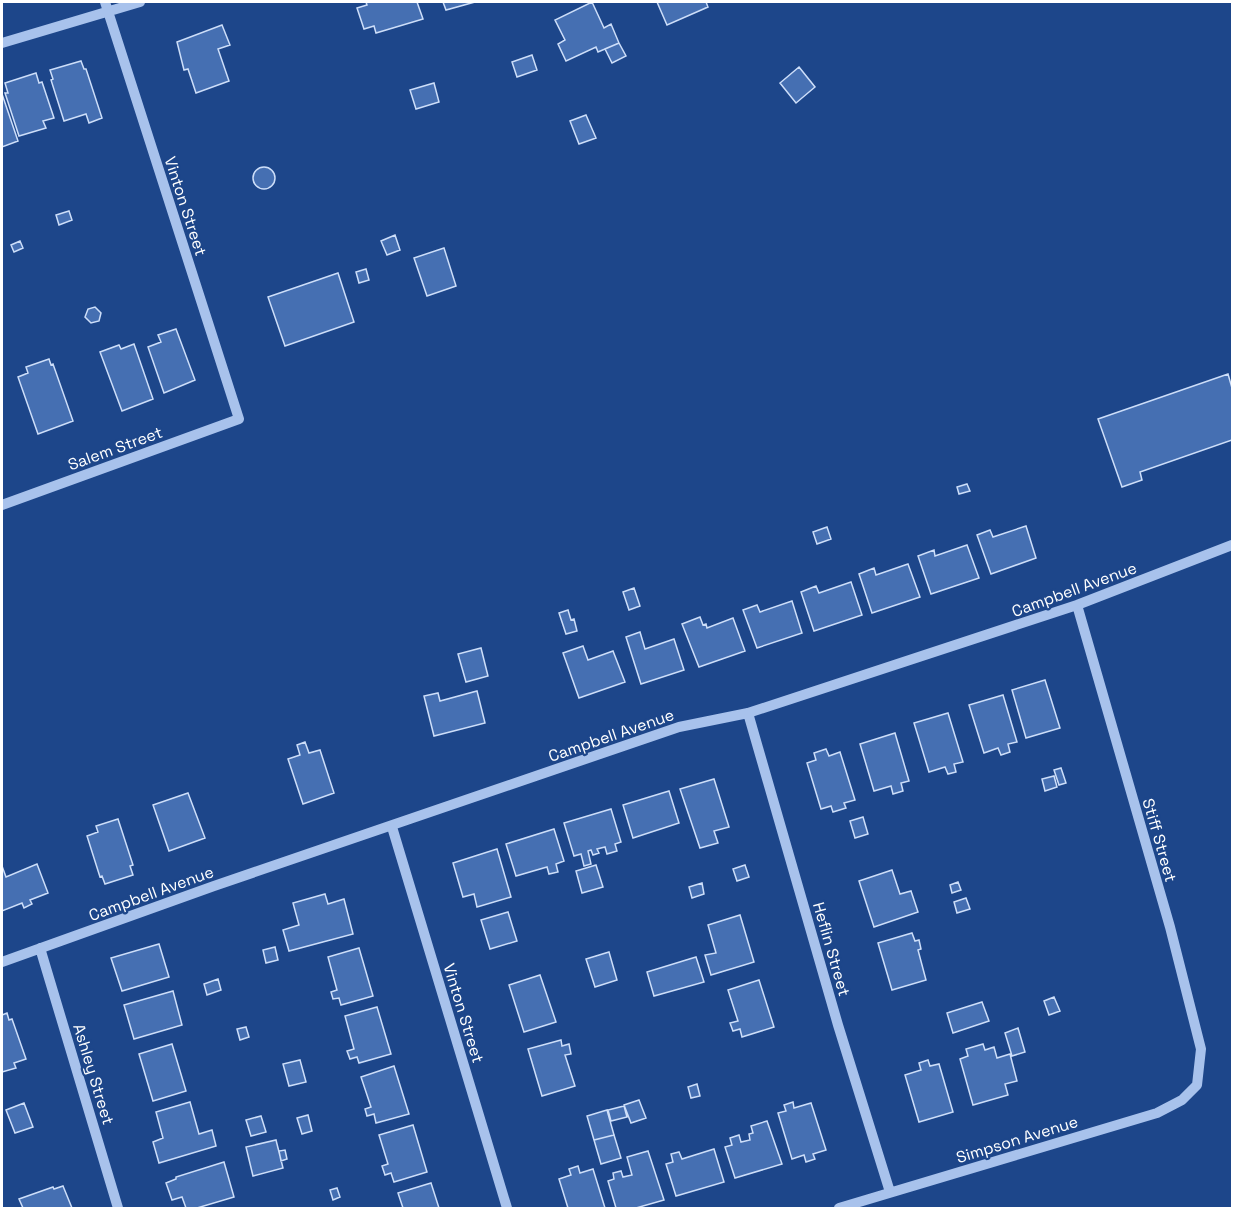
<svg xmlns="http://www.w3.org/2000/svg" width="1234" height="1210" font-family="'Space Grotesk',sans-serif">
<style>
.building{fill:#456fb2;stroke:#cddef9;stroke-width:1.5}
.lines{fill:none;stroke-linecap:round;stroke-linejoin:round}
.minor{stroke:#a8c2ec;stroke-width:10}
.labels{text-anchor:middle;stroke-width:4.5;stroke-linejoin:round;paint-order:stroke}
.street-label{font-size:16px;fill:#fff;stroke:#1d468a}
</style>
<rect width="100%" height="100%" fill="#1d468a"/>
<!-- building -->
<path class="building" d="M366,2h51l6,17 -47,14 -2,-7 -10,3 -7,-21 10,-3z
M443,2h32l-29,8z
M592,2l12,26 7,-4 8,19 -21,9 -2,-5 -30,14 -8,-17 7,-4 -10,-20z
M657,2h49l2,5 -41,18z
M222,25l8,20 -12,4 11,32 -33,12 -8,-24 -4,1 -7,-28z
M619,43l7,13 -14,7 -7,-14z
M532,55l5,15 -20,7 -5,-15z
M81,61l3,8h2l16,49 -13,5 -3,-9 -22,7 -13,-41 2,-1 -3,-9z
M799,67l16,20 -19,16 -16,-20z
M36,73l3,10 3,-1 12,36 -11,3 3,7 -27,8 -14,-43h3l-3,-10z
M434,83l5,19 -23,7 -6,-19z
M2,94l16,47 -16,6z
M586,115l10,23 -17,6 -9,-23z
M253 178a11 11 0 1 1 22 0a11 11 0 1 1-22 0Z
M69,211l3,9 -13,5 -3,-10z
M395,235l5,15 -13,5 -6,-14z
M20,241l3,7 -9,4 -3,-7z
M444,248l12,38 -29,10 -13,-38z
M366,269l3,11 -10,3 -3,-11z
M338,273l16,49 -69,24 -17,-49z
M95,307l6,6 -2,8 -8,2 -6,-6 3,-8z
M176,329l19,51 -31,13 -16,-46 13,-5 -3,-7z
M134,344l19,55 -31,12 -22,-59 19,-7 2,4z
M49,359l2,6 2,-1 20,57 -35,13 -20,-57 10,-4 -2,-6z
M1228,374l4,14v52l-92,32 2,8 -20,7 -24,-68z
M967,484l3,7 -11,3 -2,-7z
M1026,526l10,32 -45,16 -14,-39 13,-5 3,7z
M827,527l4,12 -14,5 -4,-12z
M967,545l12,33 -48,16 -13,-38 16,-6 1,6z
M908,564l12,33 -48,16 -13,-39 15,-6 2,7z
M851,582l11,33 -48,16 -13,-39 15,-6 3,7z
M634,588l6,18 -11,4 -6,-18z
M792,601l10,32 -45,15 -14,-38 14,-5 3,7z
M568,610l3,10 3,-1 3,12 -11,3 -7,-21z
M700,617l3,8 3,-1 1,4 26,-10 12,33 -46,16 -17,-43z
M640,632l5,17 29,-10 10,31 -43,14 -15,-47z
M583,646l5,14 25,-9 12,31 -46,16 -16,-45z
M481,648l7,28 -22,6 -8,-28z
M1045,680l15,48 -34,10 -14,-48z
M477,691l8,32 -51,13 -10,-40 14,-3 2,8z
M1003,695l14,47 -9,2 2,8 -9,3 -3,-7 -14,5 -15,-48z
M948,713l15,49 -9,2 2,8 -8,2 -3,-7 -16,5 -15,-49z
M895,733l14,48 -8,2 2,8 -10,3 -2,-8 -17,5 -14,-47z
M305,742l4,11 11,-3 14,43 -31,11 -15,-45 12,-4 -3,-10z
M826,749l3,7 11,-4 15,48 -11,3 2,5 -13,4 -2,-6 -10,3 -14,-46 9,-3 -2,-7z
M1061,768l5,15 -7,2 -5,-15z
M1054,776l3,11 -12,4 -3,-12z
M714,779l15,48 -15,4 4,12 -18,5 -20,-59z
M669,791l10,32 -46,15 -10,-33z
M188,793l17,45 -36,13 -16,-46z
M611,809l10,33 -6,2 2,7 -10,3 -2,-7 -8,2 2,4 -6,2 -2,-5 -3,1 3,13 -7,2 -3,-12 -7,2 -10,-33z
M863,817l5,17 -13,4 -5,-17z
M118,819l15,46 -3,1 3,9 -28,9 -3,-8 -2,1 -13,-41 11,-4 -2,-6z
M554,829l10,32 -8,3 2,8 -9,2 -2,-7 -31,9 -10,-32z
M497,849l14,48 -34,10 -3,-13 -11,3 -10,-34z
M37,864l11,29 -18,7 2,4 -8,4 -2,-5 -20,8v-45l4,11z
M596,865l7,22 -21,6 -6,-22z
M745,865l4,12 -12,4 -4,-12z
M892,870l8,24 11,-3 7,21 -44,15 -15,-46z
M958,882l3,8 -9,3 -2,-8z
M702,883l2,11 -12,4 -3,-11z
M325,894l3,10 16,-5 9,35 -64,17 -6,-21 16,-5 -6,-22z
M966,898l4,11 -13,4 -3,-11z
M508,912l9,29 -27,8 -9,-29z
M740,915l14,47 -43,13 -6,-20 11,-2 -8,-28z
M912,933l3,8 4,-1 2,9 -3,1 8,30 -34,10 -14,-47z
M159,944l10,33 -47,14 -11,-33z
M275,947l3,13 -12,3 -3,-13z
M359,948l14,48 -32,9 -2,-7 -6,1 -2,-7 6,-2 -9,-33z
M609,952l8,28 -22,7 -9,-28z
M696,957l8,25 -50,14 -7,-24z
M540,975l16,47 -32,10 -15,-47z
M218,979l3,11 -14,5 -3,-11z
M759,980l15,47 -32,10 -2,-8 -7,2 -3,-8 8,-2 -10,-31z
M173,991l9,34 -48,14 -10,-34z
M1054,997l6,14 -11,4 -5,-14z
M982,1002l7,19 -36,12 -6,-20z
M377,1007l14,47 -32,9 -2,-6 -7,2 -3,-8 7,-2 -9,-33z
M7,1013l2,7 3,-1 14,40 -12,4 2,5 -14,4v-57z
M246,1027l3,10 -9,3 -3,-11z
M1018,1028l7,24 -13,4 -7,-23z
M561,1040l1,6 7,-2 2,10 -6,1 10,31 -33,10 -14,-47z
M172,1044l14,47 -33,10 -14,-47z
M983,1044l2,6 9,-3 3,11 13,-4 7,27 -12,3 3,11 -35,10 -13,-46 8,-3 -2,-7z
M300,1060l6,22 -17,4 -6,-22z
M928,1060l2,6 9,-2 14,48 -34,10 -14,-47 16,-5 -2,-7z
M394,1066l15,48 -33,9 -2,-9 -7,2 -2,-7 6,-2 -10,-30z
M697,1084l3,12 -9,2 -3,-11z
M639,1100l7,18 -15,5 -7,-18z
M190,1102l9,32 13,-4 4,16 -57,17 -6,-21 10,-4 -7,-26z
M793,1102l1,6 17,-5 15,47 -13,4 2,5 -9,3 -2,-7 -12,4 -14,-46 8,-2 -2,-6z
M24,1103l9,24 -18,6 -9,-23z
M624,1106l3,11 -16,4 -3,-11z
M607,1110l7,25 -20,5 -7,-24z
M308,1115l4,16 -10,3 -5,-16z
M261,1116l5,16 -15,4 -5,-16z
M767,1121l15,43 -47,14 -10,-31 7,-2 -2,-7 9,-3 2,7 9,-2 -1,-6 4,-1 -2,-7z
M413,1125l14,47 -33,10 -3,-9 -6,2 -3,-9 6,-2 -9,-29z
M614,1135l7,23 -20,6 -7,-24z
M276,1140l7,28 -30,8 -7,-29z
M714,1149l10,33 -48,14 -10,-32 7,-2 -2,-8 8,-2 3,7z
M285,1150l2,9 -6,2 -2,-10z
M648,1151l16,49 -28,8h-20l-8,-27 6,-2 -1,-6 8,-2 2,6 9,-2 -5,-18z
M224,1162l10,35 -37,11h-11l-4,-11 -10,3 -6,-17 10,-4v-2z
M578,1166l2,7 13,-4 12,39h-37l-9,-29 12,-4 -2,-6z
M431,1183l8,25h-36l-5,-15z
M63,1186l9,22h-49l-4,-9 34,-12 1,2z
M337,1188l3,9 -7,3 -3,-10z"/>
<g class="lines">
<!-- minor -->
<path class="minor" d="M2,43l138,-41
M2,505l237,-86 -134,-417
M748,713l90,312 52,167
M392,827l115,381
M40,948l78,260
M2,962l212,-76 465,-159 69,-14 329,-108 155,-60
M839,1208l318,-95 25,-13 15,-15 4,-36 -31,-122 -93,-322"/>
</g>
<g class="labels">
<!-- street labels -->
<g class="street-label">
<text transform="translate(186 206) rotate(72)" y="6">Vinton Street</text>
<text transform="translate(115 448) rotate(-20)" y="6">Salem Street</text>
<text transform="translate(1074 589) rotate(-20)" y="6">Campbell Avenue</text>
<text transform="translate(611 735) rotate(-19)" y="6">Campbell Avenue</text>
<text transform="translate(1160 840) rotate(74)" y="6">Stiff Street</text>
<text transform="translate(151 893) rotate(-20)" y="6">Campbell Avenue</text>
<text transform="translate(832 949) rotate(74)" y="6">Heflin Street</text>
<text transform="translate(464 1013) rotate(73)" y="6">Vinton Street</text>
<text transform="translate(94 1074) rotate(73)" y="6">Ashley Street</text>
<text transform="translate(1017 1139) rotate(-17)" y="6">Simpson Avenue</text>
</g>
</g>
<!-- border -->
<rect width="1234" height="1210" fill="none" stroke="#ffffff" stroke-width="6"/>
</svg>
